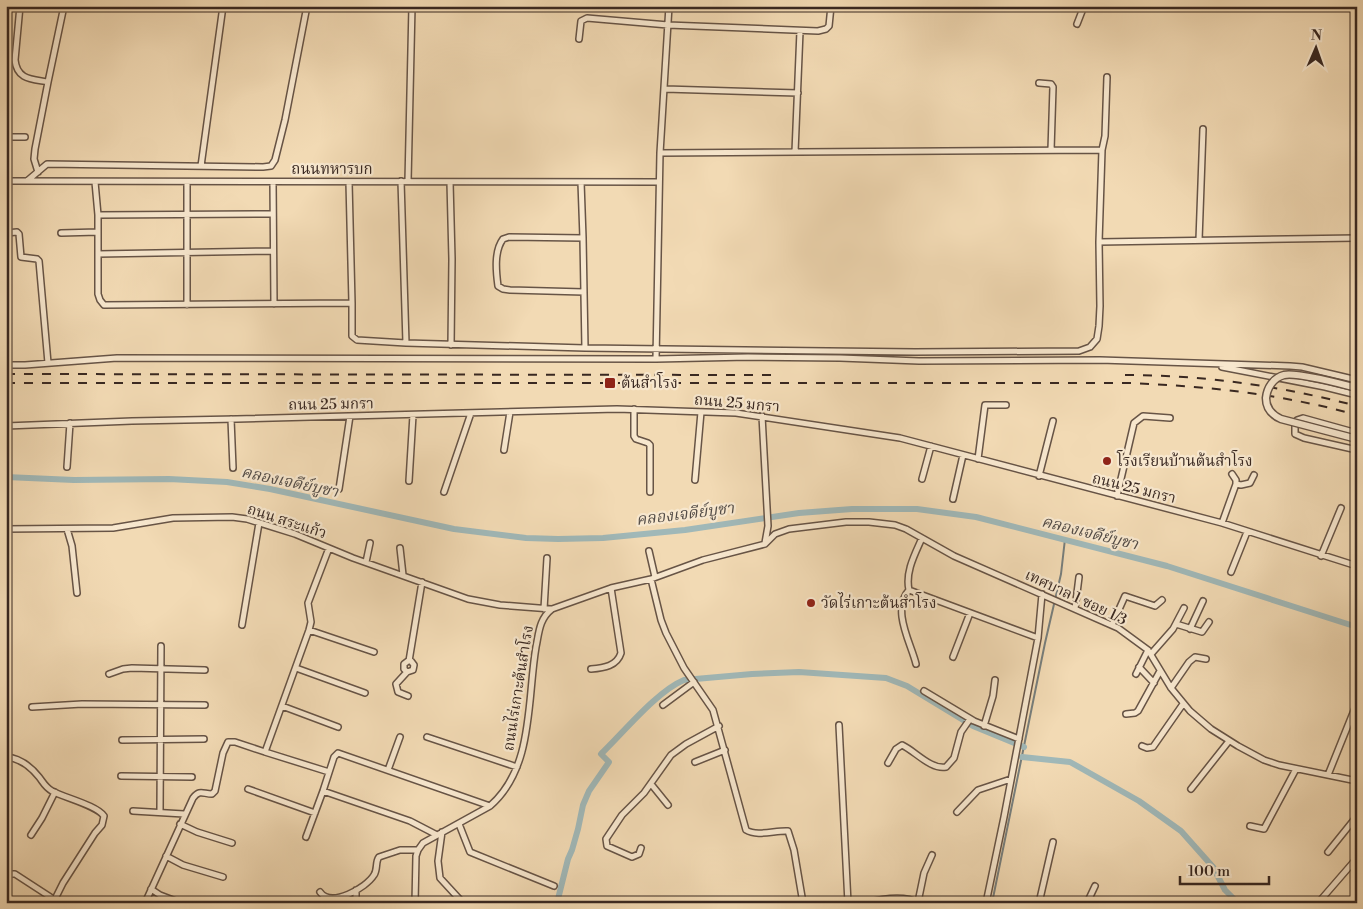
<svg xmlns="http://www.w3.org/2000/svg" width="1363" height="909" font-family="'Libre Bodoni','Noto Serif Thai',serif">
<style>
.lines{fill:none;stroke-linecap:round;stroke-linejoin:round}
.stream{stroke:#777e7c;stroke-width:2}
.canal{stroke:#a0b8b8;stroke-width:6}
.minor-casing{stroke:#675446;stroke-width:8}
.minor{stroke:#f7e7ce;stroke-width:5}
.rail{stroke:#392821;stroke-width:2;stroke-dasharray:9 9;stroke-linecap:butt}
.tertiary-bridge-casing{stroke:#675446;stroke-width:9;stroke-linecap:butt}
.tertiary-bridge{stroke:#f7e7ce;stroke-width:6}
.poi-dot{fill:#8f2418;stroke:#f7e7ce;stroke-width:2}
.labels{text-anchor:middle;stroke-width:4.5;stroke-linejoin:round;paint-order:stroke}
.street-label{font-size:15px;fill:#392821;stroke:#f7e7ce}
.poi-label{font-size:15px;fill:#392821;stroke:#f7e7ce;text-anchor:start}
.water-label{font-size:16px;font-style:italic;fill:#534c47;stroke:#f7e7ce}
</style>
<rect width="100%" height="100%" fill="#f2dab4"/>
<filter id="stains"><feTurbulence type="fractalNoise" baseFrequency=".004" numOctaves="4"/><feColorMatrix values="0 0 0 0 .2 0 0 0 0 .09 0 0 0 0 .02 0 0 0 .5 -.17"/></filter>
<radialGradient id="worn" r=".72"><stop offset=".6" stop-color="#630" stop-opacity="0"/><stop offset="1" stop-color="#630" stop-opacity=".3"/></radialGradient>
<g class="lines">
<!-- stream -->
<path class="stream" d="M992,903l53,-260 16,-69 4,-35"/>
<!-- canal -->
<path class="canal" d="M6,477l68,3 95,-1 58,3 43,7 184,40 72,9 32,1 45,-1 82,-8 114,-17 53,-4h65l59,8 191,49 190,61
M1022,757l48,5 69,39 42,30 32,36 12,23 13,13
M557,903l11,-44 4,-9 6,-21 5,-24 6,-14 20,-29 -8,-8c22,-21 56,-63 83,-74l68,-6 47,-2 87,6 21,8 66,40 51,21"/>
<!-- minor casing -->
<g class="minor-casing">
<path id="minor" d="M20,6l-5,54c2,20 17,19 33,22l-13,67 -1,10 4,13
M1168,7v-1
M1077,24l7,-18
M579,39l2,-18 6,-3 81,7 150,6 8,-2 3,-3 2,-20
M48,82l16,-76
M1039,83l12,1 2,3 -2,63
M665,89l133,4
M6,137h19
M1102,150l3,-14 2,-59
M795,152l5,-121
M201,166l22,-160
M6,181l653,1
M27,181l20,-17 216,3 8,-1 4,-6 10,-40 22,-114
M401,181l5,162
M408,181l4,-175
M95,182l3,33v79l2,6 4,5 248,-2v33l5,4 49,3 179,5 330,4 164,-1 11,-4 7,-8 2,-13 1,-20 -1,-64 3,-92 -442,3
M273,182l1,122
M349,182l3,121
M450,182l2,77 -1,86
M581,182l2,56 2,110
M98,215l174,-1
M6,233l11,-1 2,2 2,23 16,2 2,2 9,102
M61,233l37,-1
M583,238l-74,-1 -6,2c-9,12 -7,32 -5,47l5,3 7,1 74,2
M1199,240l4,-111
M1099,242l258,-4
M98,254l175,-3
M187,305v-123
M6,343l2,22
M656,359l4,-206 9,-147
M6,365h19l92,-7 539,1 92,-2 92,1 79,3 181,-1 190,6 12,1 55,13
M1222,367l103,20 32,8
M634,409v27l2,3 12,4 2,2v47
M762,416l6,110 -3,17
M231,419l2,49
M6,426l126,-5 105,-2 380,-10 119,4 164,25 322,85 135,43
M1357,433l-54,-15 -6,2 -2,4v10l9,4 53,12
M504,450l6,-38
M978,459l7,-54h21
M67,467l3,-44
M1039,476l14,-55
M922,479l9,-33
M695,480l6,-68
M409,481l4,-66
M1236,484l5,1 9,-2 4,-8
M339,489l11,-73
M444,492l27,-79
M1117,496l17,-73 9,-7 27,2
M953,499l10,-44
M1222,523l14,-39v-4l-4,-6
M6,529l107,-1 60,-10 59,-1 15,2 48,15 58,24 115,41 32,6 51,4
M67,529l5,17 5,47
M922,538c-7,16 -17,34 -13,52l129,48
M400,548l3,27
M649,551l6,26
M1321,556l20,-48
M366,562l4,-19
M1231,572l16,-40
M651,579l10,41 5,13 18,35 29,42 33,120c11,7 30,0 42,1l6,19 9,53
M909,590c-18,20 2,53 7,74
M544,609l3,-51
M1075,609l4,-32
M1176,624l26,8 7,-10
M242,625l17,-102
M1112,625l13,-29 30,10 7,-6
M1190,629l13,-28
M309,630l65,22
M1151,654l22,-25 11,-21
M953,657l17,-44
M409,661l13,-79
M1139,667l15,16
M296,668l69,25
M591,669c13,-1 26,-3 30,-16l-10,-65
M407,672l-3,-3v-5l4,-3h3l3,4 -1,5 -6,2 -11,12 2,8 10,4
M109,674l14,-5 9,-1 73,2
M1136,674l12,-24
M1171,688l18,-26 6,-5 11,2
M924,691l50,30 45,18
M663,705l31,-23
M282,706l56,21
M32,707l50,-3 123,1
M1126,714l9,-1 3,-2 22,-40
M839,725l9,178
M984,726l9,-30 2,-16
M427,737l90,30
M122,740l82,-1
M1142,746l5,2 6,-1 30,-43
M265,752l64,20
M6,757c13,1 25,10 33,20 4,5 6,10 13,14 13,7 44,14 52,25l-2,9 -7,8 -32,50 -10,20
M695,762l30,-12
M888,763l8,-14 6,-4c13,6 29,25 44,22l8,-9 7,-26 9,-13
M388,770l12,-33
M1328,775l29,-72
M121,776l71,1
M651,784l17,21
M248,789l67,24
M1191,789l38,-48
M323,791l87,30 27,14
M133,811l51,3
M160,812l1,-166
M957,812l21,-22 33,-11
M180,824l17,8 35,11
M459,824l11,28 84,34
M1250,826l14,3 32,-60
M442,832l-4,29 2,17 23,25
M31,835l11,-17 13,-26
M306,837l17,-46 11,-34 4,-4 152,53
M641,848l-2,6 -7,3 -25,-11 -1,-7 16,-24 22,-22 27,-38 15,-11 33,-18
M1328,852l29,-36
M166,856l17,9 40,12
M6,877l5,-3h4l40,26
M151,889l9,6 21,8
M320,892c11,16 46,-4 54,-17 4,-6 1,-13 5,-18l21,-7h18
M918,902l6,-29 8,-18
M145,903l48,-105c7,-9 10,-4 19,-4l3,-3 8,-38 5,-11h7l30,10 44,-122 2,-8 -3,-19 21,-55
M356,903v-13
M415,903l1,-47 2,-6 5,-7 67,-37c44,-38 37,-106 46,-159 3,-14 3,-28 16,-38l59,-21 40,-9 52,-19 62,-16 10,-10 14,-5 57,-7h23l26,3 11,4 48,27 164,72 30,22 23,38 19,23 21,18 27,17 26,14 15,5 78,16
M866,903c15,-4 38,-8 53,0
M986,903l18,-86 34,-179 4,-44
M1039,903l14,-61
M1087,903l8,-17
M1318,903l39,-45"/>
</g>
<!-- minor -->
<use href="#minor" class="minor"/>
<!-- rail -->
<path class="rail" d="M6,374l771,1
M1125,375c78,0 156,11 232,31
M6,383h1123c77,3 153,11 228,32"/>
<!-- tertiary-bridge casing -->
<g class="tertiary-bridge-casing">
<path id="tertiary-bridge" d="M1357,388c-16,-4 -59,-16 -73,-13 -11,3 -17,13 -18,23 0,10 6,17 15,21l76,20"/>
</g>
<!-- tertiary-bridge -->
<use href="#tertiary-bridge" class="tertiary-bridge"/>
</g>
<!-- markers -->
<g class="poi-dot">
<rect x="604" y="377" width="12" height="12" rx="2.5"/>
<circle cx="1107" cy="461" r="5"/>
<circle cx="811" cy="603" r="5"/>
</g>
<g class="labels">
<!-- street labels -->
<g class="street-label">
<text x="332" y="174">ถนนทหารบก</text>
<text transform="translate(737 403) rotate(5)" y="5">ถนน 25 มกรา</text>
<text transform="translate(331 404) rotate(-1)" y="5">ถนน 25 มกรา</text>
<text transform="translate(1134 488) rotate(14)" y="5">ถนน 25 มกรา</text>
<text transform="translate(287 521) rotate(18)" y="5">ถนน สระแก้ว</text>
<text transform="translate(1076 597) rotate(25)" y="5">เทศบาล 1 ซอย 1/3</text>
<text transform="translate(518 688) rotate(-81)" y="5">ถนนไร่เกาะต้นสำโรง</text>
</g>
<!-- poi labels -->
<g class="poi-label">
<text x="621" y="388">ต้นสำโรง</text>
<text x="1117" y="466">โรงเรียนบ้านต้นสำโรง</text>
<text x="821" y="608">วัดไร่เกาะต้นสำโรง</text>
</g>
<!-- water labels -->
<g class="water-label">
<text transform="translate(290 481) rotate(12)" y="6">คลองเจดีย์บูชา</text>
<text transform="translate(685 513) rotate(-7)" y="6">คลองเจดีย์บูชา</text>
<text transform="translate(1090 532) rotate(14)" y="6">คลองเจดีย์บูชา</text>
</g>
</g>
<!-- margin -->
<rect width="1363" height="909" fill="none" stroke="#f2dab4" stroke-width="25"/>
<rect x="8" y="8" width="1348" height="894" fill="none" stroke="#392821" stroke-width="2.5"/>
<rect x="12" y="12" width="1338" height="884" fill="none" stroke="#392821"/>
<!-- north arrow -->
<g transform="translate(1316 48) rotate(2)" stroke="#f7e7ce" stroke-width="4" paint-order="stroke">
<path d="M0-4L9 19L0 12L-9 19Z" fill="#392821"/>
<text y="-8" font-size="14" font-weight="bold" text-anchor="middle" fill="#392821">N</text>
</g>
<!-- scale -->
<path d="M1180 876v8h89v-8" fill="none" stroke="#392821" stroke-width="2.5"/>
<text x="1188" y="876" font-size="15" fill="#392821" stroke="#f7e7ce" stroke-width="4" paint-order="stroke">100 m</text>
<rect width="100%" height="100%" filter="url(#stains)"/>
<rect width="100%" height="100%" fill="url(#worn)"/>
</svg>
